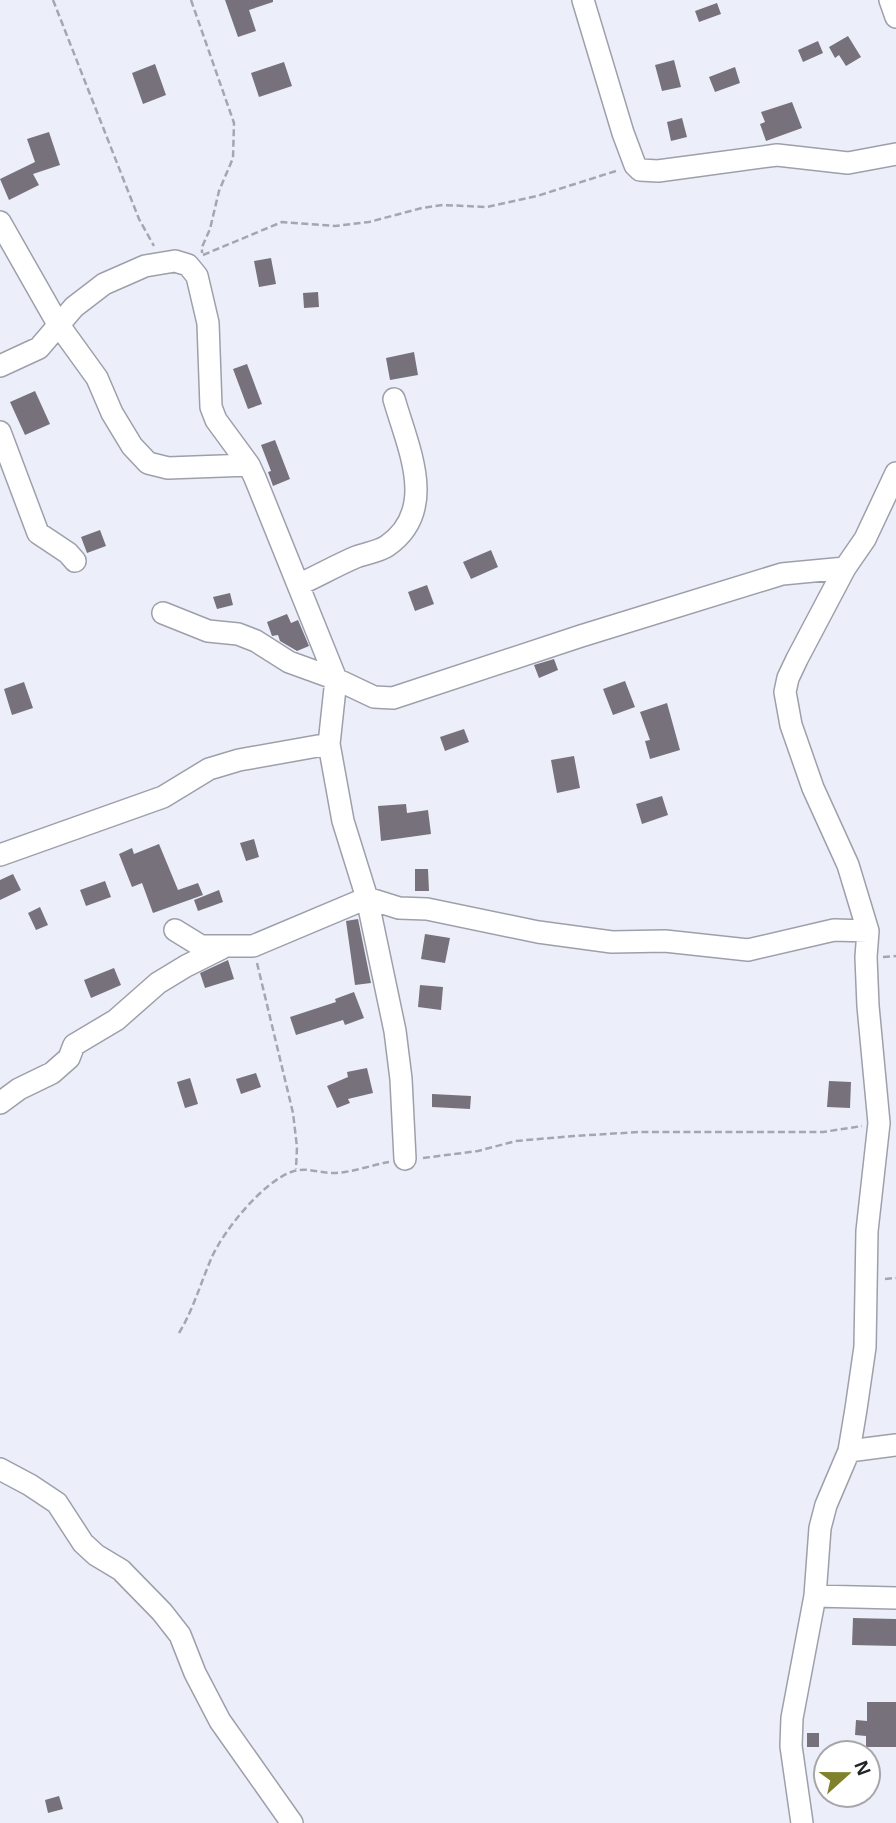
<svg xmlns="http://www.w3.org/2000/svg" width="896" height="1823" font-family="Helvetica,sans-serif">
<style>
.building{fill:#76717b}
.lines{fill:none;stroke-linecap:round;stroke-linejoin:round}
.minor-casing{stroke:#9da0aa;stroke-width:24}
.path{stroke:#a5a7af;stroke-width:2.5;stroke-dasharray:7 3.5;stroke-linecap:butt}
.minor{stroke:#fff;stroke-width:21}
</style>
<rect width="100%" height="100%" fill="#eceffa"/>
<!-- building -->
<path class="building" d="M225,0h48v2l-24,8 7,21 -18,6z
M717,3l4,11 -22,8 -4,-11z
M848,36l13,21 -15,9 -7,-11 -4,3 -6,-11z
M818,41l5,12 -20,9 -5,-12z
M674,60l7,27 -19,4 -7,-26z
M284,62l8,24 -33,11 -8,-24z
M155,64l11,31 -23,9 -11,-31z
M735,67l5,16 -25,9 -6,-15z
M792,102l10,26 -36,13 -6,-17 5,-2 -4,-10z
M682,118l5,19 -16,4 -4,-19z
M49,132l11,33 -27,9 6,11 -30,15 -9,-21 35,-17 -8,-23z
M271,258l5,26 -17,3 -5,-26z
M318,292l1,15 -15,1 -1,-15z
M414,352l4,23 -28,5 -4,-22z
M247,364l15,40 -14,5 -15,-40z
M35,391l15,33 -25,11 -15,-33z
M275,440l15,39 -17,7 -5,-14 3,-1 -10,-26z
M100,530l6,16 -19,7 -6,-16z
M491,550l7,17 -27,12 -8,-17z
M427,585l7,19 -19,7 -7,-19z
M230,593l3,12 -16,4 -4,-12z
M287,614l4,9 7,-3 11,26 -12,5 -17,-10 -2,-6 -6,1 -5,-14z
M554,659l4,11 -19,8 -5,-13z
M625,681l10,26 -22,8 -10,-26z
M24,682l9,26 -21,7 -8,-26z
M667,703l13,47 -30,9 -5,-18 5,-1 -10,-28z
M464,729l5,13 -24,9 -5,-14z
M574,756l6,32 -23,5 -6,-33z
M662,796l6,19 -26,9 -6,-20z
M406,804l1,9 21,-3 3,24 -50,7 -3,-35z
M254,839l5,18 -13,4 -6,-18z
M159,844l19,46 20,-7 5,12 -50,18 -11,-30 -10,4 -13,-33 13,-6 2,6z
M415,869h13l1,22h-14z
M13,874l8,16 -21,10v-20z
M105,881l6,16 -25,9 -6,-16z
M219,890l4,12 -25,9 -4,-11z
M40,907l8,18 -12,5 -8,-17z
M358,919l13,64 -16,2 -9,-64z
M425,934l25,4 -5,25 -24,-4z
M228,960l6,19 -29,9 -5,-15z
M114,968l7,17 -30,13 -7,-18z
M420,985l23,2 -2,23 -23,-3z
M354,992l10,26 -19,7 -2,-5 -47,15 -6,-18 46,-15 -1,-3z
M367,1068l6,25 -25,6 2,4 -13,5 -10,-22 21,-9 -1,-5z
M256,1073l5,14 -20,7 -5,-15z
M190,1078l8,26 -13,4 -8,-26z
M829,1081l22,1 -1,26 -23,-1z
M432,1094l39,2 -1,13 -38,-2z
M853,1618l43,1v27l-44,-1z
M867,1702h29v45h-30v-11l-11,-1 1,-15 11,1z
M807,1733h12v14h-12z
M59,1796l4,13 -15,4 -3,-13z"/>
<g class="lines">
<!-- minor casing -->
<g class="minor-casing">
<path id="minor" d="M583,0l40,133 12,32 5,5 18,1 119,-16 71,8 48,-9
M890,0l6,17
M0,222l58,102 39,54 15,35 20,33 16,17 20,5 81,-3
M0,366l39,-18 35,-41 30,-23 41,-18 30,-5 13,4 9,11 11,47 3,84 5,13 33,45 6,13 81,201 -7,65 14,77 24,77 32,10 28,1 111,23 74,10 53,-1 83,9 86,-20 34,1
M0,432l38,101 30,20 7,8
M298,585c20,-9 39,-20 58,-28 10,-4 22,-5 31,-11 52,-36 21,-98 7,-147
M163,613l45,18 30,3 18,7 33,21 47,17 38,18 19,1 188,-62 201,-62 63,-6
M0,855l163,-58 46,-28 30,-9 90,-16
M175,930l26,16h52l114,-48 28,133 6,48 4,80
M0,1103l19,-14 33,-16 17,-15 5,-13 42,-25 42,-37 28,-17 36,-18
M849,1451l47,-6
M0,1469l30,16 27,18 26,40 13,12 25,15 41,42 18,23 15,38 25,48 72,102
M815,1596l81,2
M802,1823l-11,-77 1,-28 23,-122 5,-68 6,-23 23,-54 7,-42 9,-62 2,-116 12,-108 -11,-117 -2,-49 2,-26 -20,-66 -35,-77 -22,-63 -6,-33 3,-14 9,-19 48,-91 20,-29 31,-66"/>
</g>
<!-- path -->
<path class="path" d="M53,0l86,219 15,27
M191,0l43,123 -1,35 -14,33 -9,38 -8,18v6
M203,255l79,-33 53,4 34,-4 53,-14 21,-3 44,2 50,-11 82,-26
M883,957l13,-1
M257,963l36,150 4,34 -1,22
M423,1158l55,-7 38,-10 58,-5 65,-4h184l39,-6
M885,1279l11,-1
M179,1333c14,-23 21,-48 32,-74 12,-28 53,-79 83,-88 15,-4 27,3 42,2 17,-1 36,-8 53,-11"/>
<!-- minor -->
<use href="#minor" class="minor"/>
</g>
<!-- north arrow -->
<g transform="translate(847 1774) rotate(69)"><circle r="33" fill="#ffffff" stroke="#a7a7a9" stroke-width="2"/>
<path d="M0-5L12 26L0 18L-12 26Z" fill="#7f812b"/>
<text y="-10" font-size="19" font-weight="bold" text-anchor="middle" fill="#222327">N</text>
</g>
</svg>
